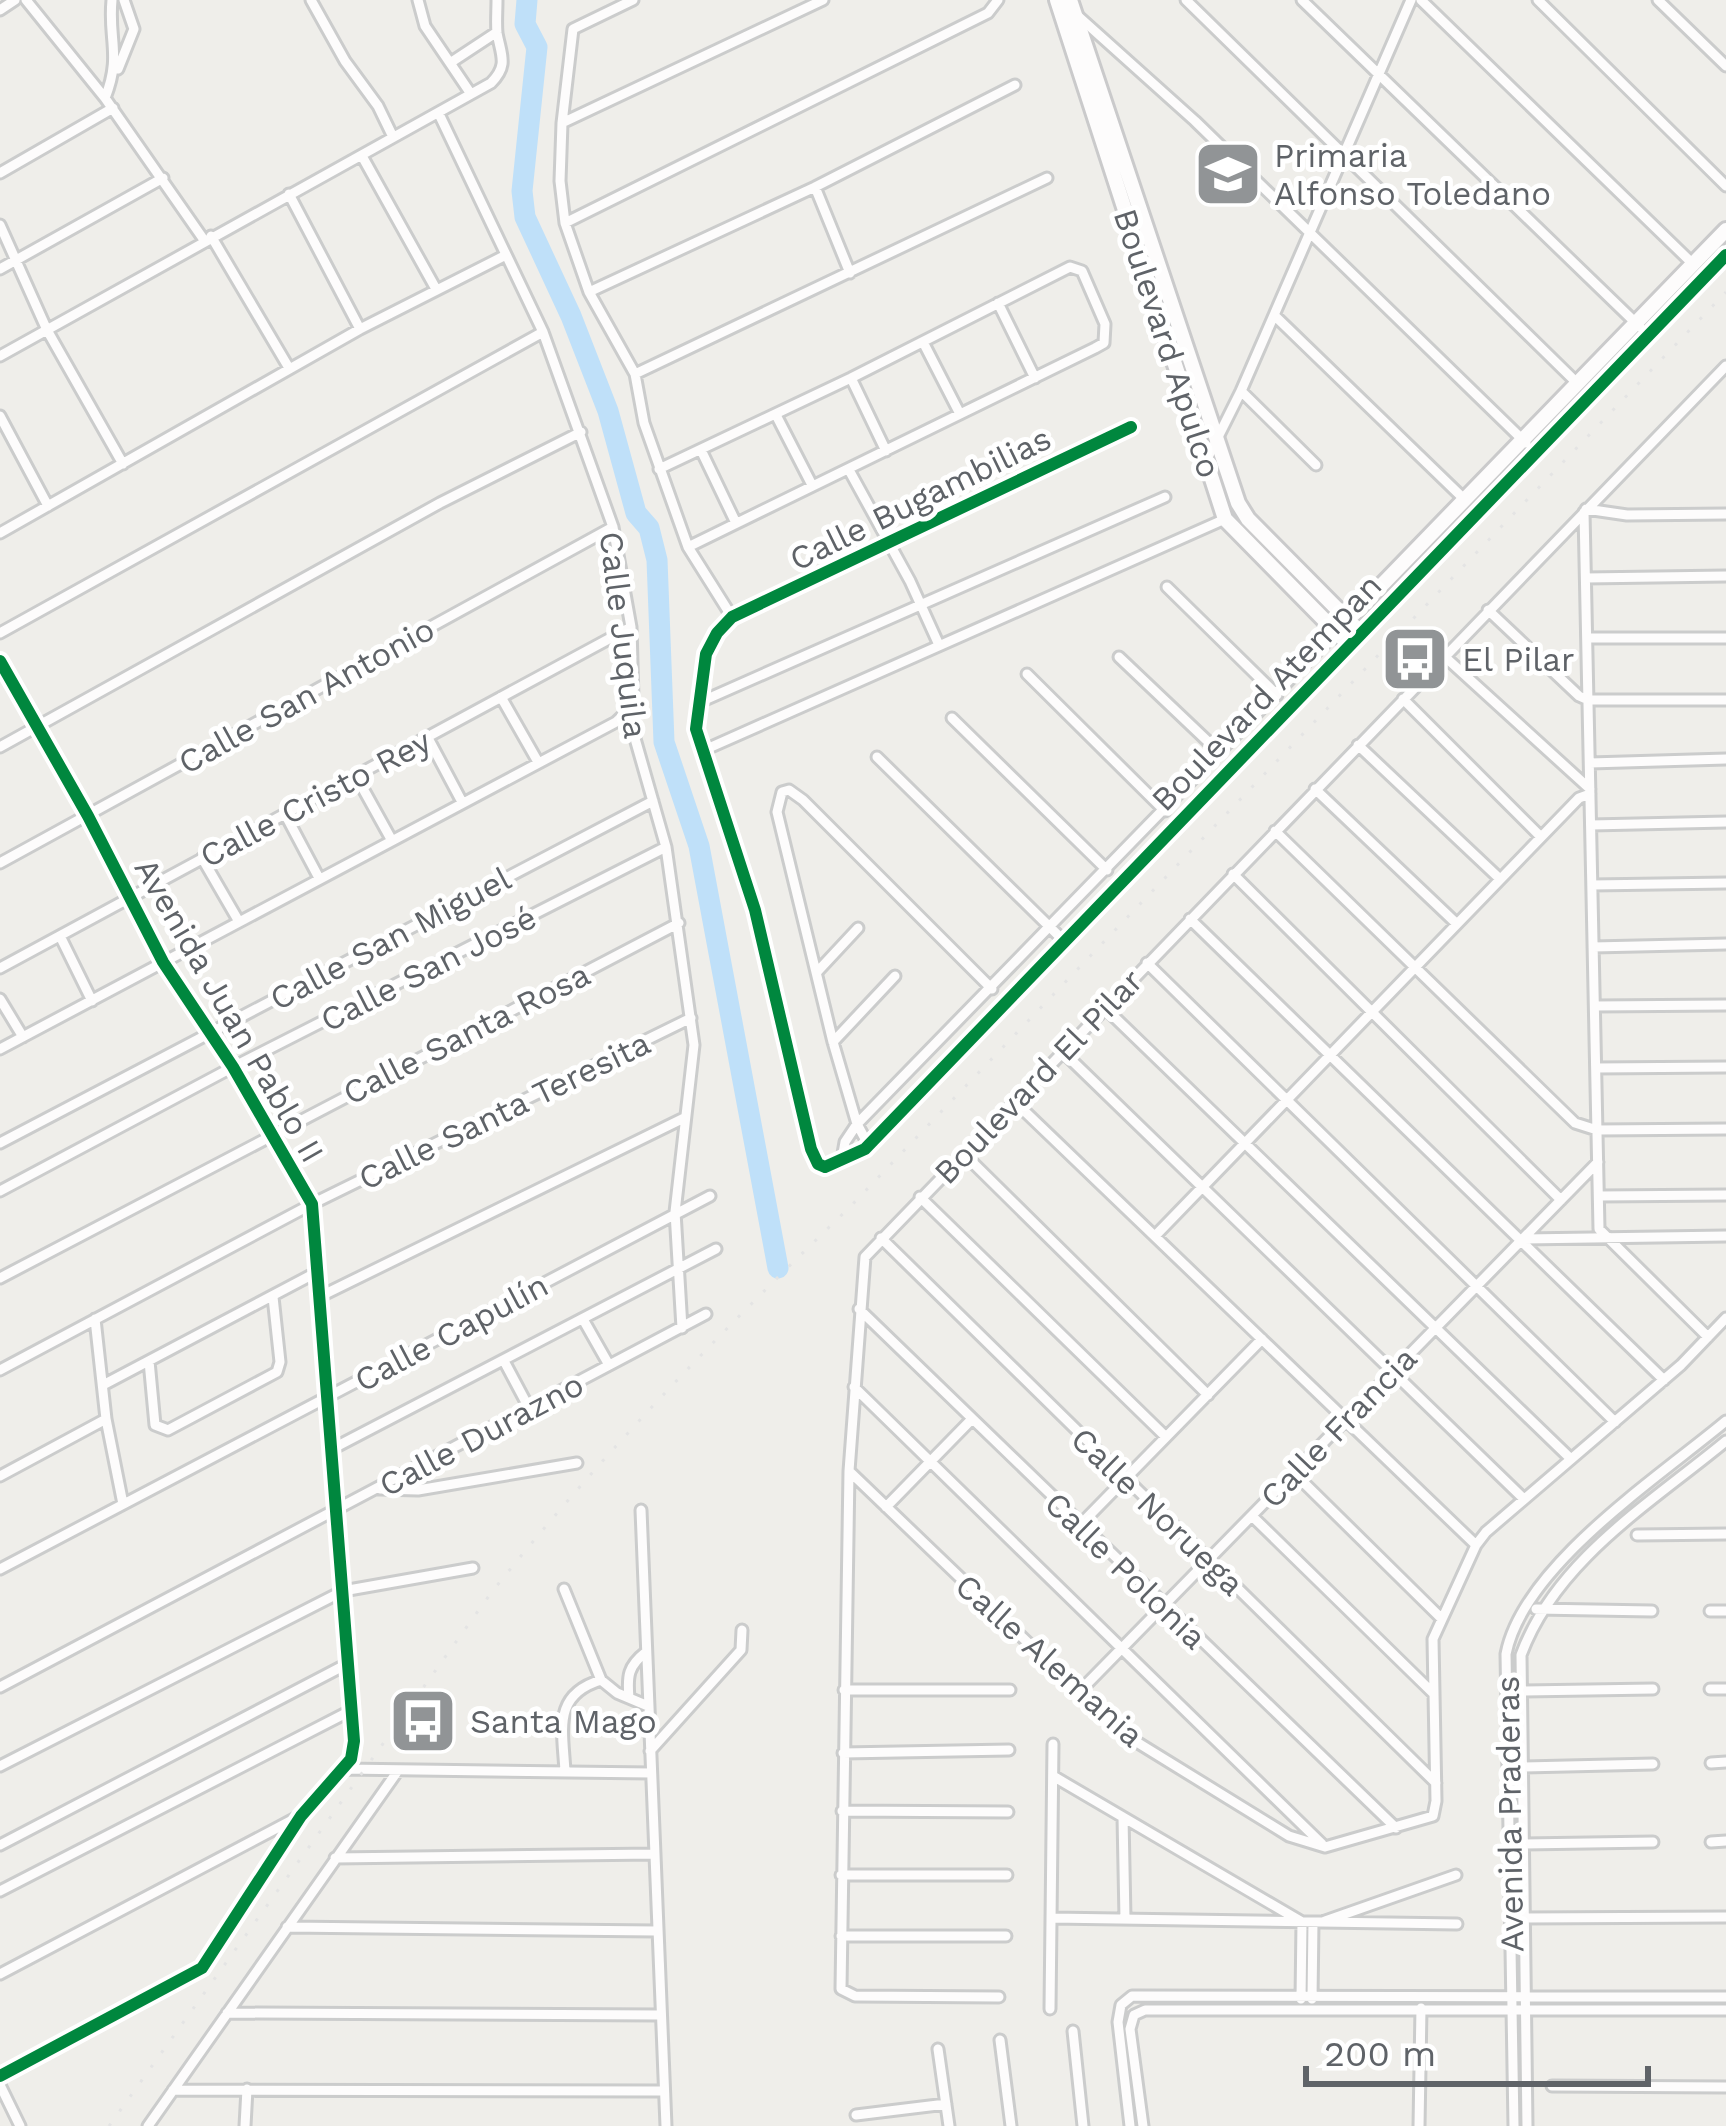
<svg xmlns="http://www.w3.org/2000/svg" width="1726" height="2126" font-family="'Work Sans',sans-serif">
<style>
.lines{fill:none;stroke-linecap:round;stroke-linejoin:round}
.river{stroke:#bfe0f9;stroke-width:21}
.street-casing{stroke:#cbcccc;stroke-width:15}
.secondary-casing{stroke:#cacacb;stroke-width:20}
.street{stroke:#fdfcfc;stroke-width:9}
.secondary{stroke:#fdfcfc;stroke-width:14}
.rail{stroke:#e4e4e4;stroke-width:3;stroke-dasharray:3 15;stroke-linecap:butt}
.cycleway-casing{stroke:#fff;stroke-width:20}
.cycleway{stroke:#00873e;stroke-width:12}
.labels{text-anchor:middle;stroke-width:10;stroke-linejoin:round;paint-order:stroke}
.poi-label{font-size:33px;fill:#5f6368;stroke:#fff;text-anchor:start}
.street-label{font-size:33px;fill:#5f6368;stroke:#fff}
</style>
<rect width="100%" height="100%" fill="#efeeea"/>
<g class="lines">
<!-- river -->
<path class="river" d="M527,0l-2,24 12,23 -15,144 3,26 46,99 37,95 28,102 13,15 8,32 7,182 35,104 79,422"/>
<!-- street casing -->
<g class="street-casing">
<path id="street" d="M26,0l79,98 99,142
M311,0l34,61 33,45 15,31
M418,0l7,26 46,68
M633,0l-60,29 -11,94 -2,58 5,42 24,69 46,82 9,49 44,124 44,70
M1186,0l390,382
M1302,0l338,327
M1421,0l272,264
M1538,0l188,186
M1658,0l68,66
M0,10l15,-10
M1078,16l117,105 331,322
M450,63l47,-31
M118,69l16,-40 -10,-29
M105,98c17,-43 3,-58 7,-98
M439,114l104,218 70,195 18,100 3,108 32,112 28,198 -19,167 7,116
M562,123l261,-123
M362,156l74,133
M0,173l113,-65
M815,187l35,86
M289,194l71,135
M565,223l423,-210 10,-13
M0,225l47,105 76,134
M211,236l78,132
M0,269l163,-91
M589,292l226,-105 200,-102
M998,303l37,75
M1275,316l188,182
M923,342l37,72
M0,356l491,-273c18,-18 10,-28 6,-50 -1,-10 0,-22 0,-33
M635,374l412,-196
M851,378l35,73
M1241,391l75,74
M776,415l36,70
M0,416l48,90
M1131,427l-399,190 -15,16 -11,21 -10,75 59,181 56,239 7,15 15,1 32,-16 483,-505
M701,450l35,73
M1207,459l34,-68 170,-391
M659,469l192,-91 219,-111 12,4 23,53 -1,19 -9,5 -407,199
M849,470l61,111 29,64
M1586,509l41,6 99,-1
M1584,512l15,717 109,108
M0,533l360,-204 146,-74
M1586,578l140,-2
M1167,587l110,108
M1488,610l91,86 9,4h138
M0,633l543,-301
M1587,638h139
M1444,656l146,133
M1119,657l101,96
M0,661l88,155 75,146 70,105 79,137 42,537 -3,18 -50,57 -99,152 -202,108
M1027,674l138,137
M501,697l37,65
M1403,699l138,138
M698,703l467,-206
M952,718l155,152
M428,738l34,64
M1358,745l142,134
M0,747l440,-244 141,-71
M702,751l523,-232
M877,757l187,184
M1590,763l136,-4
M356,776l35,63
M1315,789l142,135
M285,814l34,64
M1591,825l135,-3
M1275,831l300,292 22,7 129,-1
M202,858l36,62
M0,863l613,-336
M1233,874l328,326
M1592,885l134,-2
M1190,919l474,461
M60,936l32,65
M1593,947l133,-3
M1147,963l468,459
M0,968l631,-341
M817,972l41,-44
M0,999l23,38
M1595,1006l131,-1
M1104,1007l467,452
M833,1042l62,-66
M0,1049l616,-327 17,-16
M1062,1051l462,448
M1596,1068l130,-1
M1014,1101l462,444
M0,1143l653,-342
M869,1146l-12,-22 -24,-82 -56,-230 5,-20 7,-2 14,10 189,189
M963,1153l245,242
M842,1159l3,-17 12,-18 479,-492
M0,1191l233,-124 433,-220
M1599,1196l127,-1
M920,1197l246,240
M1155,1236l424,-438 11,-4
M881,1238l555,545
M1523,1239l203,-3
M0,1278l679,-355
M321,1296l363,-178
M859,1309l537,519
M95,1319l11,100 17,85
M584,1321l25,44
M149,1361l6,64 13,5 109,-58 3,-10 -7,-65
M504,1361l25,47
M0,1370l312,-166 379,-186
M103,1385l216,-114
M854,1387l468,457
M330,1450l386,-201
M849,1471l273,262 167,103 36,11 108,-31 3,-15 -3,-162 43,-94 10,-13 195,-167 45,-47
M1294,1473l147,145
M0,1476l106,-57
M380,1489l38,1 159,-27
M886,1507l85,-87
M641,1510l25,616
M1252,1516l182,178
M1080,1525l182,-186
M1637,1535l89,-1
M0,1569l710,-373
M564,1589l37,91 16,13 31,13
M1536,1609l116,2
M1710,1611h16
M0,1687l706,-373
M1710,1689h16
M844,1690h166
M1518,1691l135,-2
M1078,1693l520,-531
M629,1698c-2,-22 -1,-32 17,-46
M650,1751l91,-101 1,-20
M843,1753l166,-3
M1711,1763l15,-1
M0,1766l343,-175 130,-23
M1522,1767l131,-3
M344,1769l307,4
M565,1772c-2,-42 -13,-77 36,-92
M1053,1776l249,146 -1,77
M842,1811l166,1
M1123,1817l2,102
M1711,1842l15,-1
M1523,1844l130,-2
M0,1845l347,-181
M335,1858l319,-4
M841,1875h166
M0,1891l352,-181
M1051,1918l406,6
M1524,1918l202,-1
M1325,1921l131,-46
M287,1927l369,4
M841,1936h165
M0,1974l296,-156
M999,1997l-144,-1 -14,-7 8,-518 16,-214 861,-891
M1312,1999l1,-77
M1050,2009l3,-265
M227,2013l433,2
M1134,2015l11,-5h581
M1134,2015l-4,14 13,97
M1073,2031l10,95
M1000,2040l11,86
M938,2049l11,77
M0,2085l20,41
M1552,2086l174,1
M173,2090l491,1
M856,2115l90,-11
M148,2126l249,-354
M245,2126l2,-37
M1130,2126l-12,-104 3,-17 11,-9 594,1
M1419,2126l2,-118
M1514,2126l-8,-472c17,-88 153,-177 220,-233
M1527,2126l-6,-471c35,-95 130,-152 205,-214"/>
</g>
<!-- secondary casing -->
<g class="secondary-casing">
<path id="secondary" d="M1057,0l168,519 123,125 378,-389
M1070,0l168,503 10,16 112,113
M1345,623l381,-393"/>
</g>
<!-- street -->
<use href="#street" class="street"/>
<!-- secondary -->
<use href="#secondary" class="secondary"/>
<!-- rail -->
<path class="rail" d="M109,2126l382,-533c110,-138 231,-263 358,-385l877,-916"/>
<!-- cycleway casing -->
<g class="cycleway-casing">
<path id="cycleway" d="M1131,427l-399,190 -15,16 -11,21 -10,75 59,181 56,239 7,15 7,3 40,-18 861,-894
M0,661l88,155 75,146 70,105 79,137 42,537 -3,18 -50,57 -99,152 -202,108"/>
</g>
<!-- cycleway -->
<use href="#cycleway" class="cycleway"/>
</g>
<!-- icons -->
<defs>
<g id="school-square" transform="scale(3.45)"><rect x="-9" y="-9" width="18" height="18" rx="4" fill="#919496" stroke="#fff"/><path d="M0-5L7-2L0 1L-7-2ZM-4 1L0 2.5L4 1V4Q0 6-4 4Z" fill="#fff"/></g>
<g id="bus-square" transform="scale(3.45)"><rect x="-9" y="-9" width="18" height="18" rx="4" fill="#919496" stroke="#fff"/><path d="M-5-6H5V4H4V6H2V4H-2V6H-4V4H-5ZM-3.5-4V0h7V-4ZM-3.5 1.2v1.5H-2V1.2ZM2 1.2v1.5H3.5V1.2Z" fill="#fff"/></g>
</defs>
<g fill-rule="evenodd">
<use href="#school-square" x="1228" y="174"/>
<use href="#bus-square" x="1415" y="659"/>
<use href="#bus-square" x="423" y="1721"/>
</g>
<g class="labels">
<!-- poi labels -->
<g class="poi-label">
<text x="1274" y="167">Primaria<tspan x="1274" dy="38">Alfonso Toledano</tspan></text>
<text x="1462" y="671">El Pilar</text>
<text x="470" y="1733">Santa Mago</text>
</g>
<!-- street labels -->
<g class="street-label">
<text transform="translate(1168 343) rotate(72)" y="12">Boulevard Apulco</text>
<text transform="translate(920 498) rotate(-26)" y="12">Calle Bugambilias</text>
<text transform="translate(624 635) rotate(83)" y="12">Calle Juquila</text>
<text transform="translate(1266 692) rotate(-46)" y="12">Boulevard Atempan</text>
<text transform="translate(306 695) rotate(-29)" y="12">Calle San Antonio</text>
<text transform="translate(315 798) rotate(-28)" y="12">Calle Cristo Rey</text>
<text transform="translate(390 938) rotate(-28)" y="12">Calle San Miguel</text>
<text transform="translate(428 968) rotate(-27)" y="12">Calle San José</text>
<text transform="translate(230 1010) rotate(60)" y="12">Avenida Juan Pablo II</text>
<text transform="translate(466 1033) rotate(-27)" y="12">Calle Santa Rosa</text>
<text transform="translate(1038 1076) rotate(-46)" y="12">Boulevard El Pilar</text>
<text transform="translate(504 1110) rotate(-26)" y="12">Calle Santa Teresita</text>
<text transform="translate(451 1332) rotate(-28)" y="12">Calle Capulín</text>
<text transform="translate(1338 1427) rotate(-46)" y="12">Calle Francia</text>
<text transform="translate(481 1434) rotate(-28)" y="12">Calle Durazno</text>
<text transform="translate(1158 1511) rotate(44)" y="12">Calle Noruega</text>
<text transform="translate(1126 1570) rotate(44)" y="12">Calle Polonia</text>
<text transform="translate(1050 1660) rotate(42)" y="12">Calle Alemania</text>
<text transform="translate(1509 1814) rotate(-91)" y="12">Avenida Praderas</text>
</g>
</g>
<!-- scale -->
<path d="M1306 2066v18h342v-18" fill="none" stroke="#5f6368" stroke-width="6"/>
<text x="1324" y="2066" font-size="36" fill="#5f6368" stroke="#ffffff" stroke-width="9" paint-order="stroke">200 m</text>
</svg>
